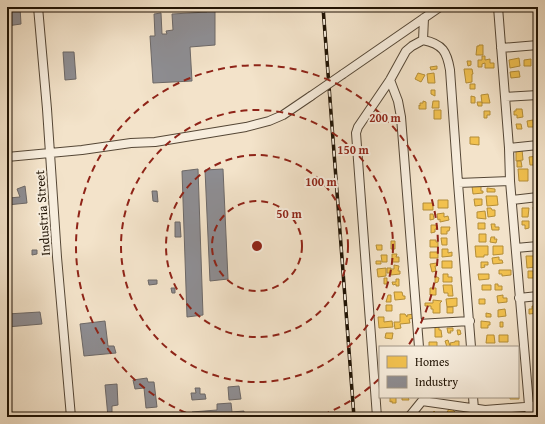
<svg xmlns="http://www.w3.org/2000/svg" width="545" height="424" font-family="'Gentium Book Plus',serif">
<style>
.homes{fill:#f2c14e;stroke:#b38d38}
.industry{fill:#8d8d92;stroke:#6c6867}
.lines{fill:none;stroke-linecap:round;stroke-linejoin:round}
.minor-casing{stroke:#554736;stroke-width:10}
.minor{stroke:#f7eddd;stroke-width:8}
.rail-casing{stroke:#201304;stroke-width:3.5}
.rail{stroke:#f7eddd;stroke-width:2;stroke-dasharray:6;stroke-linecap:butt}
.minor-bridge-casing{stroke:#554736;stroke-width:10;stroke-linecap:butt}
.minor-bridge{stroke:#f7eddd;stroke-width:8}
.ring{fill:none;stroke:#8f2418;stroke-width:2;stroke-dasharray:7 5}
.labels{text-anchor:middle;stroke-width:4;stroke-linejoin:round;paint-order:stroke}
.street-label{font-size:13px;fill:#201304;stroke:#f7eddd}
.centre{fill:#8f2418;stroke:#f7eddd;stroke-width:2}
.ring-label{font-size:12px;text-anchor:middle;font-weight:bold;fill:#8f2418;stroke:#f7eddd;stroke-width:4;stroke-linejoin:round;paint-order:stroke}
</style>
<rect width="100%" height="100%" fill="#f3e3ca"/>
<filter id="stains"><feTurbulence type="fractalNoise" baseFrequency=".005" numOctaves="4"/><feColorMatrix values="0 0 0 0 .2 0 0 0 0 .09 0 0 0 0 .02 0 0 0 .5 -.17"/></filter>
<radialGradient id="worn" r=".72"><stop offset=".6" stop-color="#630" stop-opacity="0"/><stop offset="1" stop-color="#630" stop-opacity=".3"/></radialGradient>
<!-- homes -->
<path class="homes" d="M479,45h4v10h-7l1,-9h2z
M482,56h3v4l5,-1v4h4v5h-9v-5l-3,1v3h-4v-7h4z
M519,58l1,8 -10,2 -1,-8z
M531,59v7h-7v-6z
M535,59h3v5h-3z
M467,61h4v4l-3,1z
M437,66v3l-6,1 -1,-3z
M534,68h4v13l-3,1z
M464,69h8l1,5h-1v8l-6,1z
M519,71l1,6 -9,1 -1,-6z
M418,73l7,2 -4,7 -6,-3z
M434,73l1,10h-7l-1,-9z
M470,84h5v5h-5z
M431,90h4v6l-4,-2z
M488,94l2,9h-8l-1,-8z
M471,96l4,1v6h-4z
M423,101l3,1v7h-7v-4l1,1v-3h3z
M433,101h6v7h-7z
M477,102h5v4h-4z
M516,109h6l1,8 -6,1v-3h-3v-4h2z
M434,110h7v9h-7z
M484,111h6v4h-3v3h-3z
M533,120l1,7h-6l-1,-6z
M516,124h5l1,5h-5z
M470,137h9v8l-9,-1z
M522,149l1,11 -7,1v-11z
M538,156v9h-8l-1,-8z
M517,161h4l1,6h-5z
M518,169h10v12h-9z
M481,185v6h2v2l-10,1 -1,-8z
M487,188l8,1v3h-8z
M486,196h11l1,9 -11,1z
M474,199h8v6l-7,1z
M438,200h10v8h-10z
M423,203h10v7h-10z
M538,206v8l-4,1 -1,-8z
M487,208h4l1,2h3v6l-7,1z
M522,208h7l-1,9h-6z
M485,211l1,8 -9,-1v-6z
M444,213v4l4,-1 1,4 -9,2v-3l-2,1 -1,-6z
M430,214h3l1,5 -4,1z
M535,220h3v6h-2z
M522,221h7v7l-4,1v-4h-3z
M478,223h7v6h-7z
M491,224h4v3h4v3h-7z
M431,225h6v4h-2v3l-4,1z
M441,227h9l-1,4h-2v3h-6z
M479,234h7v8h-7z
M491,237h4l-1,2h3l-1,4 -6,-1z
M441,238h6v7h-5z
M430,240h6v2h2v5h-8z
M391,241h4v8h-4z
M376,245h6v5h-5z
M475,246h13v9h-4v2h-8z
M493,246h10v8l-10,1z
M442,249h6v4l4,-1v4l-10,1z
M430,252h8v6h-8z
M392,254h5l-1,3h3v5h-7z
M381,255h6v7h-5z
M526,256h8l1,11 -8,1z
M499,257v3h3l1,3 -10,1 -1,-6z
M376,261h5v3h-5z
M442,261h10v7h-10z
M481,262h7v3h-4l1,2 -4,1z
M437,263v3h-2l1,5 -4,1 -2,-8z
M394,265l5,1 -1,5h2v3l-9,1v-6h3z
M386,268v8l-8,1 -1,-8z
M387,268h4l-1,5h-3z
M499,270h12v5l-9,1v-2h-3z
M528,271h9v3h-3l1,4h-7z
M443,274h5v3h4v5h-9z
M478,274h11v5l-10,1z
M435,276l4,2 -1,4 -3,1z
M384,278h3v6h-3z
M396,279h3v7h-3v-2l-3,1 -1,-3h4z
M495,284h3v2h4v4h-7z
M443,285h9l1,11h-5v-3h-4z
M482,285h9v5h-9z
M430,288h6v7h-6z
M394,292h8l1,4h2v3l-10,1z
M388,295h3v7h-5z
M503,295v3h4v4l-9,1 -1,-7z
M457,298v8l-10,1 -1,-8z
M479,299h6v5h-6z
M433,300l9,1 -2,2v10h-7v-4h-2v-3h-6v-3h8z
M386,305h6v6h-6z
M532,306h6v7l-9,1v-5h3z
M447,307h6v6h-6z
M505,309l1,7 -8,1v-7z
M486,313l5,1v3h-5z
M400,314h5l2,3v-2l7,-1v4l-5,1 1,4 -10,1 1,4 -6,1 -1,-7h6z
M378,317h6v5l8,-1 1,6 -14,1z
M535,320h3v6h-3z
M481,321l9,1v3h-2v3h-7z
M500,322h3v5h-3z
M435,326h4v4h2l1,7h-7z
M447,328h6v3h-3l1,2h-3z
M457,330h3l1,4 -3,1z
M386,333h7l-1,6 -7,-1z
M487,335h7l1,8h-9z
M499,335h9v7h-9z
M448,340l2,6 -3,1 -2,-6z
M455,341h4v6h-8l-1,-4 5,-1z
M429,342h8v5h-8z
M518,392l1,7h-9v-2h8z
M390,397h6v6h-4v-2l-2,1z
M402,397h8h-2l1,3h-7z
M450,407l5,5 -2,1 2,2 -3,2h-3l-3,-3z
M434,411l4,4 -2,2h-4l-1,-1z
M388,412l4,5h-4l-2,-3z"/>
<!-- industry -->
<path class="industry" d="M7,7h13l1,17 -14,2z
M207,7h8v38l-25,2 2,34 -39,2 -3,-47h5l-1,-22 7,-1 1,21h5l-1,-3 7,-1 -1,-16 35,-2z
M63,52h11l2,27 -11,1z
M198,169l5,146 -16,2 -5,-146z
M223,169l5,110 -18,2 -5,-111z
M25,186l2,17 -20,2 2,-7 11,-1 -3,-8z
M152,191h5l1,11 -5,-1z
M175,222h5l1,15h-6z
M32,250h5v4l-5,1z
M148,280h9v4l-8,1z
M171,288h4v5h-3z
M40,312l2,12 -35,3v-13z
M105,321l3,25h6l2,7 -32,3 -4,-32z
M147,378l1,4h6l3,25 -11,1 -2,-20 -9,1 -2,-9z
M117,384l1,21 -6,1v11h-4l-3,-32z
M239,386l2,13 -12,1 -1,-13z
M195,388h5v6h5l1,5 -14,1 -1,-7h5z
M231,403l1,9 12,-1v6h-52v-5l25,-2v-6z"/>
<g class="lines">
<!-- minor casing -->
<g class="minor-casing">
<path id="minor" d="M38,7l9,102 10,148 14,160
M498,7l11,141 1,33 20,236
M423,40c20,4 24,12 27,30l8,113 13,164
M501,48l37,-3
M343,74l97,-67
M390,80l8,21 3,16 18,230
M505,97l33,-2
M509,148l29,-3
M7,157l75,-7 49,-7 24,-1 91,-15 23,-6 14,-6 28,-19
M458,183l52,-2
M512,200l26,-3
M516,248l22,-2
M519,298l19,-2
M418,324l52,-3
M473,397l1,12
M377,417l-21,-284 2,-6 32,-47 16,-29 6,-5 11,-6 1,-22
M409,417l13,-16 63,9 53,-4"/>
</g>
<!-- minor -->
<use href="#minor" class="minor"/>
<!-- rail casing -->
<g class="rail-casing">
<path id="rail" d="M323,7l31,410"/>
</g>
<!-- rail -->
<use href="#rail" class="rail"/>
<!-- minor-bridge casing -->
<g class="minor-bridge-casing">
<path id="minor-bridge" d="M311,96l32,-22"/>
</g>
<!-- minor-bridge -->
<use href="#minor-bridge" class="minor-bridge"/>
</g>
<!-- distance rings -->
<g class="ring">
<circle cx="257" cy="246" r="45"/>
<circle cx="257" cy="246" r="91"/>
<circle cx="257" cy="246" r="136"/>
<path d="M379 379A181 181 0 0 1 317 417M197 417A181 181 0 1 1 408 346"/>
</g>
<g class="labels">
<!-- street labels -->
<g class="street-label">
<text transform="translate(42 213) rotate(-94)" y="5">Industria Street</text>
</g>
</g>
<circle cx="257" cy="246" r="6" class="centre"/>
<g class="ring-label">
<text x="385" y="122">200 m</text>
<text x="353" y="154">150 m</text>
<text x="321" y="186">100 m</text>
<text x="289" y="218">50 m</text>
</g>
<!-- margin -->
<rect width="545" height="424" fill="none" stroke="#f3e3ca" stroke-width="24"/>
<rect x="8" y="8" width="529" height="408" fill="none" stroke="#201304" stroke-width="2"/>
<rect x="12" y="12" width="521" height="400" fill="none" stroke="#201304"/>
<!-- legend -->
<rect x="379" y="346" width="140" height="52" fill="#f7eddd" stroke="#a19686"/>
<rect x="387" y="356" width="20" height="12" fill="#f2c14e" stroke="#a19686"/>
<text x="415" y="366" font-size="12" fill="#201304">Homes</text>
<rect x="387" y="376" width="20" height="12" fill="#8d8d92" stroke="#a19686"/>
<text x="415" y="386" font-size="12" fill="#201304">Industry</text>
<rect width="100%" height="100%" filter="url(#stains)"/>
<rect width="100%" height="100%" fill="url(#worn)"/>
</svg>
